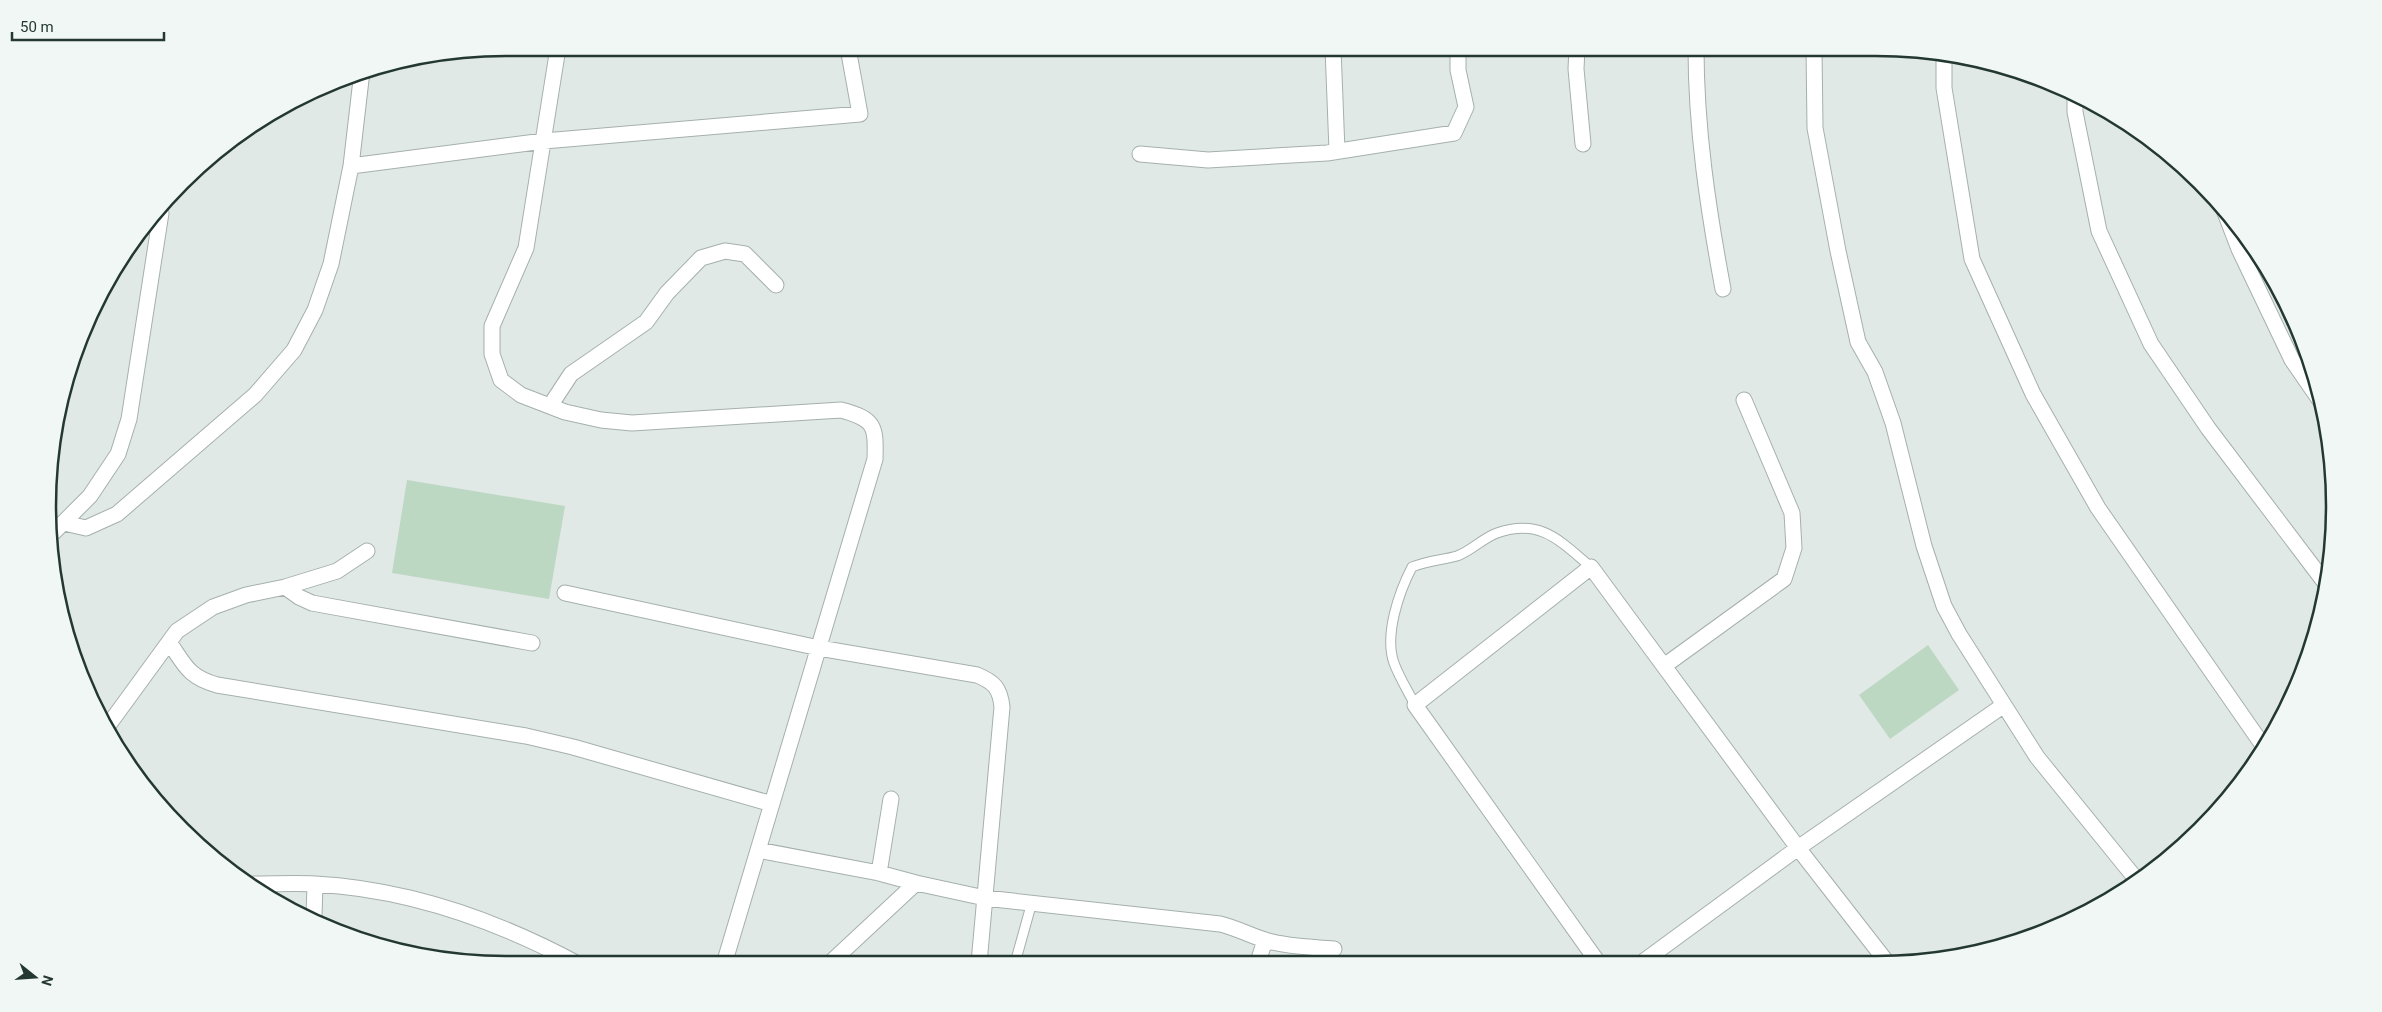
<svg xmlns="http://www.w3.org/2000/svg" width="2382" height="1012" font-family="Roboto,sans-serif">
<style>
.green{fill:#bcd8c3}
.lines{fill:none;stroke-linecap:round;stroke-linejoin:round}
.service-casing{stroke:#a5b0ac;stroke-width:11}
.minor-casing{stroke:#a5b0ac;stroke-width:17}
.service{stroke:#fff;stroke-width:9}
.minor{stroke:#fff;stroke-width:15}
.rim{fill:none;stroke:#243832;stroke-width:2.5}
</style>
<rect width="100%" height="100%" fill="#e1e9e6"/>
<!-- green -->
<path class="green" d="M407,480l158,26 -16,93 -157,-26z
M1928,645l31,45 -69,49 -31,-44z"/>
<g class="lines">
<!-- service casing -->
<g class="service-casing">
<path id="service" d="M1415,705c-7,-14 -16,-28 -21,-42 -10,-28 5,-71 18,-96 15,-6 30,-7 45,-11 14,-5 26,-18 40,-23 44,-15 63,8 94,34
M1015,963l17,-61"/>
</g>
<!-- minor casing -->
<g class="minor-casing">
<path id="minor" d="M558,48l-32,200 -34,78v28l9,26 20,15 44,17 36,8 31,3 209,-13c34,9 35,16 34,49l-151,505
M1333,48l4,103
M1577,48l-1,21 7,75
M1696,48c0,81 12,161 27,241
M1814,48l1,80 23,123 20,91 17,30 18,51 31,123 20,60 15,28 78,123 99,122
M1944,59v29l28,171 61,135 65,114 166,239
M2075,95v17l24,119 52,113 57,84 118,156
M1140,154l68,6 119,-7 127,-20 12,-26 -8,-37v-22
M351,166l193,-25 316,-27 -12,-66
M2224,210l15,39 53,111 29,42
M550,406l21,-32 75,-52 21,-29 34,-35 24,-7 20,3 31,31
M64,523l22,5 31,-14 138,-119 39,-45 21,-40 16,-46 20,-98 11,-95
M54,532l36,-36 28,-42 11,-35 32,-206
M285,587l14,10 13,6 220,40
M565,593l254,55 158,27c17,7 23,13 25,32l-23,256
M169,642c16,23 19,35 48,43l309,51 47,11 199,57
M1664,666l120,-87 10,-31 -2,-35 -48,-113
M107,727l70,-96 36,-24 33,-12 39,-8 52,-16 30,-20
M758,850l121,23 37,10 -87,81
M879,873l12,-74
M916,883l69,15 235,26c17,4 31,12 48,17 21,6 45,6 66,8
M254,884c20,0 41,-1 61,0 92,5 183,37 263,80
M314,916l1,-32
M1597,961l-182,-256 176,-138 207,281 88,113
M1644,961l154,-113 206,-143
M1258,962l7,-22"/>
</g>
<!-- service -->
<use href="#service" class="service"/>
<!-- minor -->
<use href="#minor" class="minor"/>
</g>
<!-- crop -->
<path d="M0 0H2382V1012H0ZM506 56H1876A450 450 0 0 1 2326 506V506A450 450 0 0 1 1876 956H506A450 450 0 0 1 56 506V506A450 450 0 0 1 506 56Z" fill="#f1f7f4" fill-rule="evenodd"/>
<path class="rim" d="M506 56H1876A450 450 0 0 1 2326 506V506A450 450 0 0 1 1876 956H506A450 450 0 0 1 56 506V506A450 450 0 0 1 506 56Z"/>
<!-- north arrow -->
<g transform="translate(35 977) rotate(107)" stroke="#f1f7f4" stroke-width="4" paint-order="stroke">
<path d="M0-4L9 19L0 12L-9 19Z" fill="#243832"/>
<text y="-8" font-size="14" font-weight="bold" text-anchor="middle" fill="#243832">N</text>
</g>
<!-- scale -->
<path d="M12 32v8h152v-8" fill="none" stroke="#243832" stroke-width="2.5"/>
<text x="20" y="32" font-size="15" fill="#243832" stroke="#f1f7f4" stroke-width="4" paint-order="stroke">50 m</text>
</svg>
